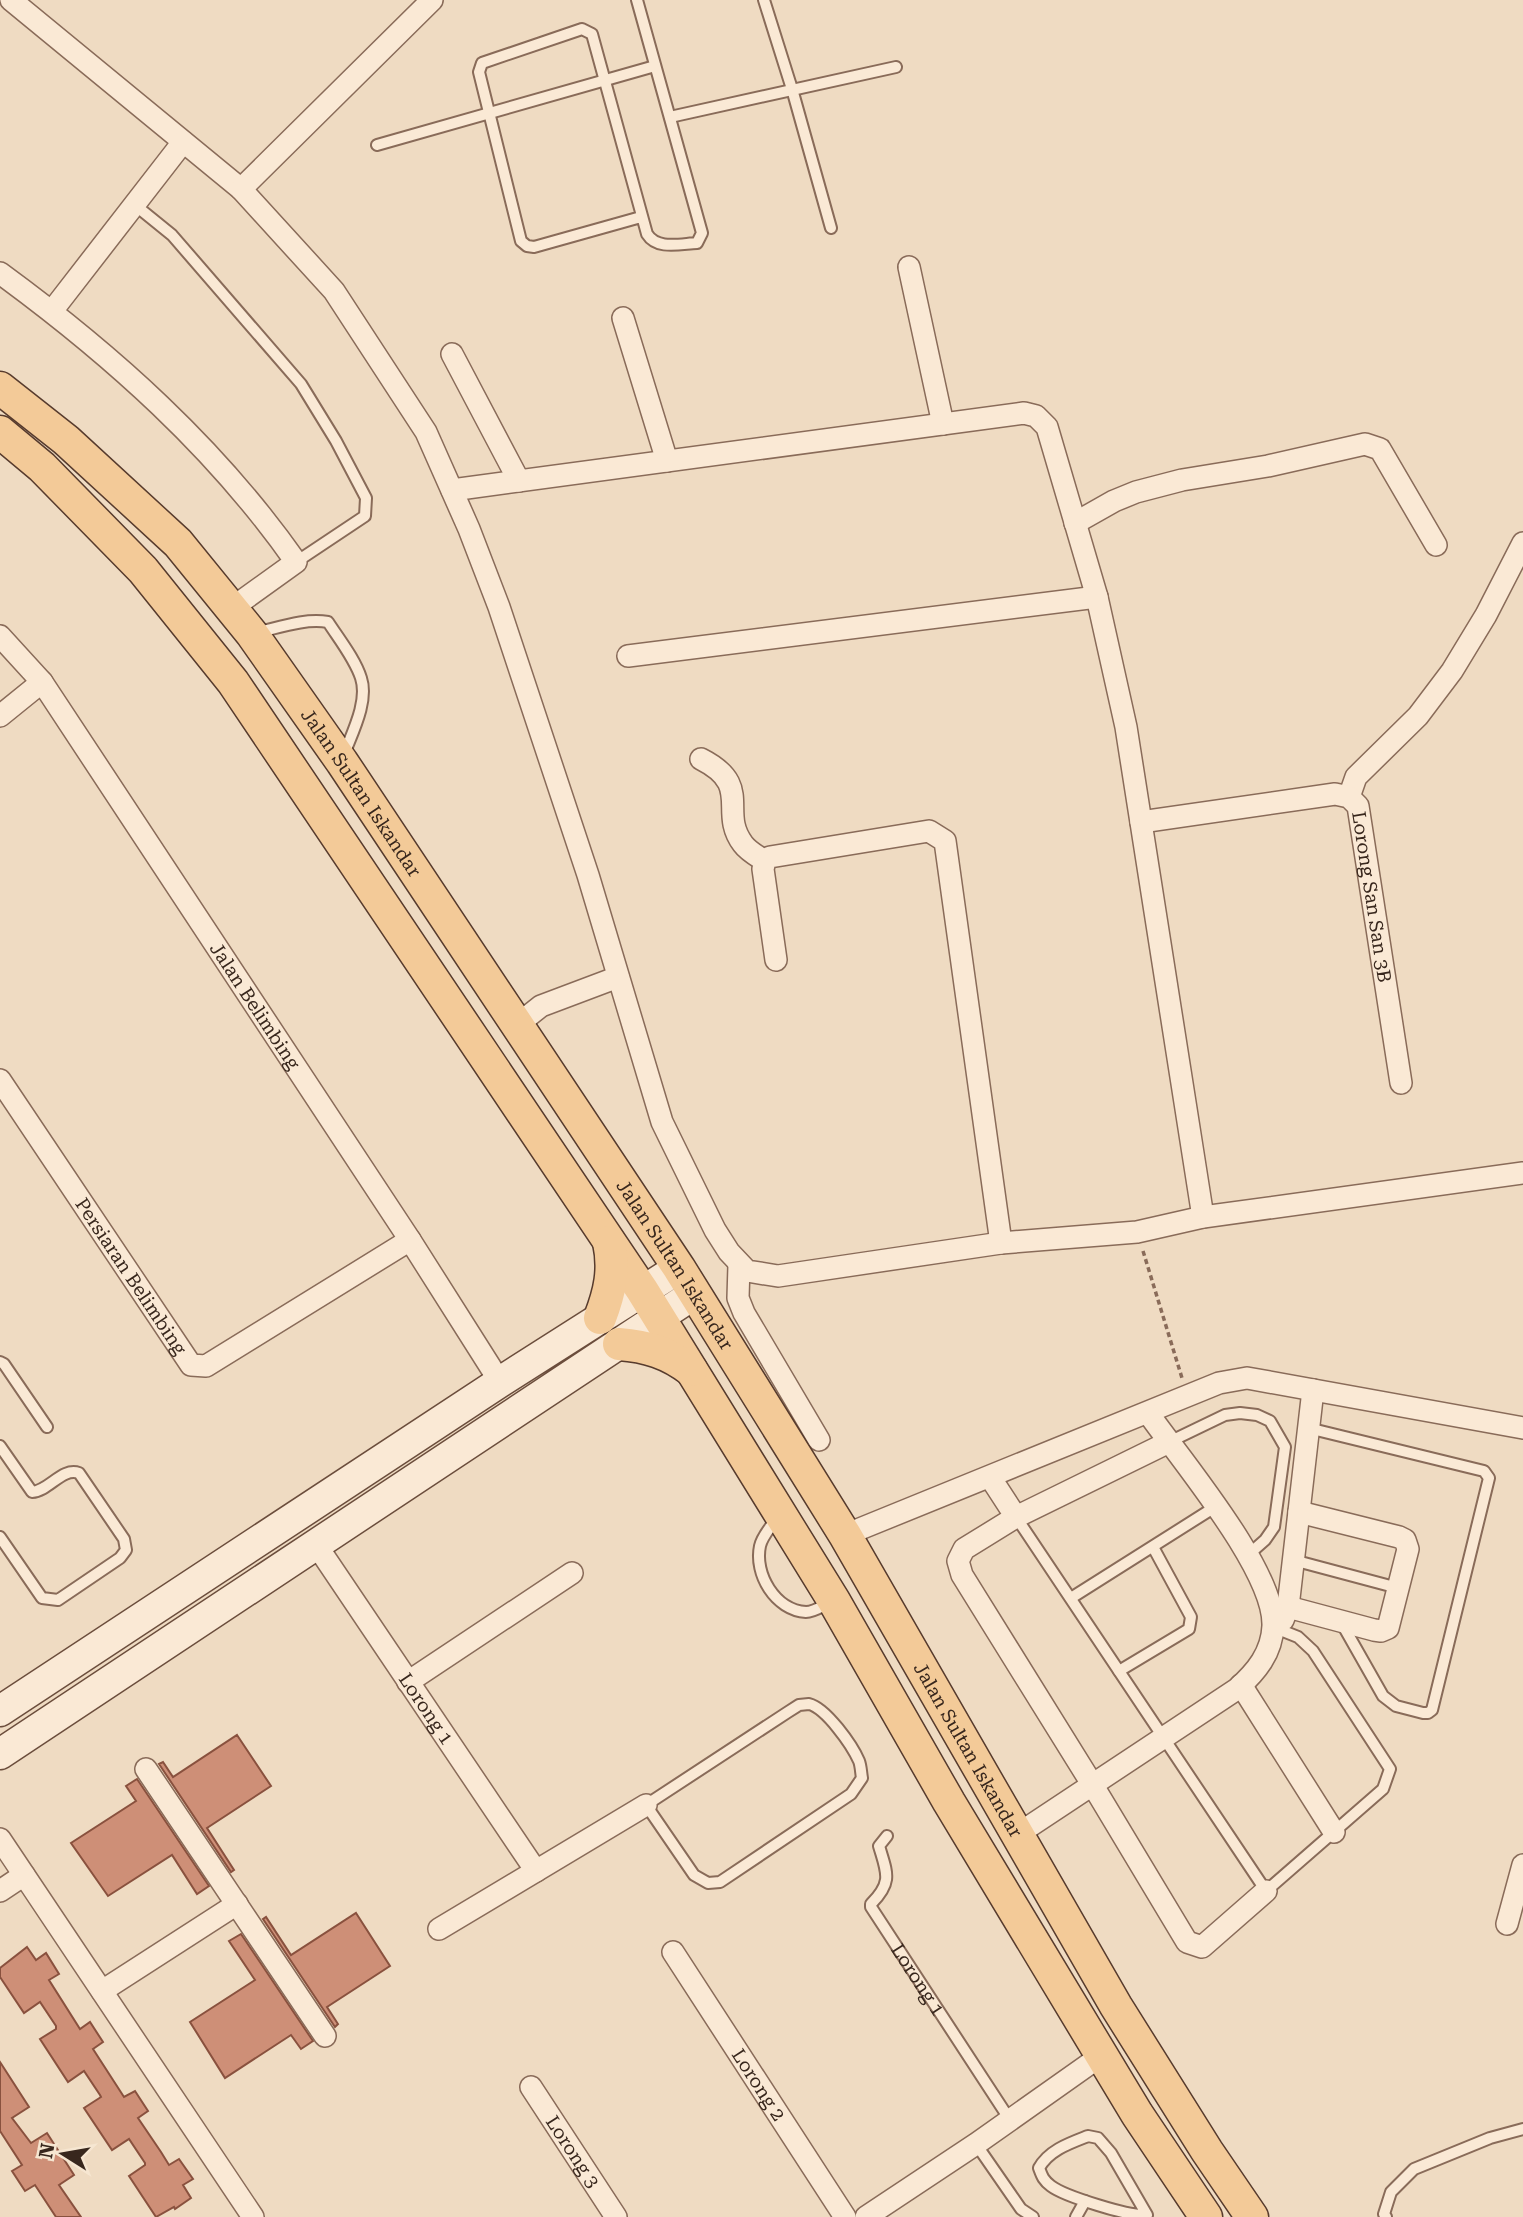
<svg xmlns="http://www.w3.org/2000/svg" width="1523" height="2217" font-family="'Roboto Serif',serif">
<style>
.building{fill:#ce8f77;stroke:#89513e;stroke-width:2}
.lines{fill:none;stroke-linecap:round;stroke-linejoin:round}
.lane-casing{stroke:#896b59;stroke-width:14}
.street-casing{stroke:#896b59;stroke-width:24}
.secondary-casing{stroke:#6b4d3c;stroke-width:33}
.primary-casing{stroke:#573b2d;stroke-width:35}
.path{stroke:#896b59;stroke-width:3.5;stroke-dasharray:5 3.5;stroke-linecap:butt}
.lane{stroke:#fae9d5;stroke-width:10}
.street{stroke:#fae9d5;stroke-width:21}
.secondary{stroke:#fae9d5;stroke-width:30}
.primary{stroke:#f3ca98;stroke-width:32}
.labels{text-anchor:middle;stroke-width:6;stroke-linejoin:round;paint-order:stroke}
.street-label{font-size:19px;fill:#38271d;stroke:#f6e6d1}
</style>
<rect width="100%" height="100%" fill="#efdbc2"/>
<!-- building -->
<path class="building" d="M237,1735l34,51 -64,42 27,42 -3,2 -72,-108 4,-2 10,15z
M137,1779l72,107 -12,8 -25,-39 -64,41 -37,-53 65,-42 -10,-15z
M356,1913l34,53 -63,41 11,17 -3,3 -72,-108 3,-2 25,38z
M241,1934l72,107 -12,8 -10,-14 -66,43 -35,-56 65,-42 -26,-39z
M27,1947l9,13 10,-7 13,21 -10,6 31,49 10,-7 13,20 -10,7 31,48 11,-6 13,20 -10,7 23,34 8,13 10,-6 14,20 -10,6 8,13 -16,11 -1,-2 -18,10 -27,-41 16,-11v-2l-16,-24 -17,11 -28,-42 17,-11 -1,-2 -16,-24 -16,11 -28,-43 16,-10v-3l-16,-24 -16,11 -24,-36v-9z
M0,2062l29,45 -17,11 19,25 16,-10 27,42 -15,10 22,32h-25l-21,-32 -10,6 -13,-20 10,-6 -22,-34z"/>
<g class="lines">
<!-- lane casing -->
<g class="lane-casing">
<g id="lane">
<path d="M637,0l65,233 -5,10c-18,1 -40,7 -50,-9l-55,-200 -10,-5 -100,34 -3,9 42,169 6,5 7,1 107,-30"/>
<path d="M764,0l28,89 39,139"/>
<path d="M670,117l226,-50"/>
<path d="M377,145l278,-79"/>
<path d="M135,205l37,30 129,149 35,57 30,57 -1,18 -69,46"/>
<path d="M255,633c23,-5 49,-15 73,-11 11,17 27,37 33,56 8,24 -10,57 -18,79"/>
<path d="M0,1362l4,2 43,63"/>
<path d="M1308,1428l176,43 5,7 -57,232 -4,3h-5l-27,-7 -13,-10 -42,-74"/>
<path d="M1169,1442l56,-27 15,-2 17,2 13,6 15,26 -11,80 -9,13 -17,15"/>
<path d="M0,1446l32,46c17,-1 30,-25 47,-19l45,66 2,11 -6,8 -62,42 -16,-2 -42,-61"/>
<path d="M777,1517c-5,9 -15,19 -17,29 -6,28 15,64 46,66 8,0 18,-7 25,-10"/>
<path d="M1016,1517l250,374 117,-102 7,-20 -77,-118 -15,-14 -25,-10"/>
<path d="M1293,1560l105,28"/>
<path d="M1071,1598l144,-91"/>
<path d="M1119,1671l70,-42 2,-12 -38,-70"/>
<path d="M809,1704c17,4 43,41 50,57 2,5 2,12 3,17l-11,16 -131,88 -12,1 -14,-8 -48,-70 142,-93 11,-7z"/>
<path id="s1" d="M887,1836l-8,10c8,27 14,36 -8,58v3l139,213"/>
<path d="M1088,2136l10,2 13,15 36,62c-17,2 -83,-19 -96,-29 -8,-6 -9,-10 -12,-18 10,-18 31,-25 49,-32z"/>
<path d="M976,2144l45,65 12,8"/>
<path d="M1076,2217l9,-16"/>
<path d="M1386,2217l-2,-3 7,-22 23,-23 76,-31 33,-9"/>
</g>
</g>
<!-- street casing -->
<g class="street-casing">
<g id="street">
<path d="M11,0l230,189 93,102 92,141 43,97 30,78 89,268 74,247 53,108 14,22 18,19 31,5 223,-33 136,-11 66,-15 320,-44"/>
<path d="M241,189l191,-189"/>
<path d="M909,267l34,157"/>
<path d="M0,273c112,82 216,175 296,289l-64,46"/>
<path d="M52,311l131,-169"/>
<path d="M623,318l44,143"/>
<path d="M452,354l67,127"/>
<path d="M452,490l572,-77 12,3 11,11 50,170 29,130 77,490"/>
<path d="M1075,523l39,-22 22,-9 46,-12 86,-14 97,-22 15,5 56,96"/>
<path id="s2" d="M0,636l42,46 368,558 90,142"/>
<path d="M628,656l469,-59"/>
<path d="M0,716l42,-34"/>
<path d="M701,759c53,27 17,52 42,85 5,7 14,12 22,17"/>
<path d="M1349,797l7,-20 62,-61 34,-45 34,-56 37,-72"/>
<path id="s3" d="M1141,822l194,-28 14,3 9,9 43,277"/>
<path d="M776,960l-13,-91 2,-8 5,-4 159,-26 16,10 56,402"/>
<path d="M517,1025l24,-19 77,-29"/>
<path id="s4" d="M0,1080l191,285 15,1 204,-126"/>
<path d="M739,1265l-1,33 6,15 75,127"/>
<path d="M1169,1442l-153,75 -52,32 -6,12 4,14 130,209 95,158 15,5 64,-56"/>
<path d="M990,1477l26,40"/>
<path d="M845,1535l374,-152 28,-5 276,50"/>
<path id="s5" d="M317,1546l219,325"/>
<path d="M1288,1607l86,23 7,1 7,-3 20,-79 -3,-9 -6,-3 -100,-25"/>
<path d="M1283,1620l5,-13 25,-217"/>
<path d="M408,1682l164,-109"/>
<path d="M1241,1685l93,147"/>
<path d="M146,1769l179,267"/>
<path d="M1018,1834l219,-145c19,-17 35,-36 36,-63 2,-55 -92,-166 -125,-213"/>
<path d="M0,1839l253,378"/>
<path d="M0,1891l24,-16"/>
<path d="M1507,1924l16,-59"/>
<path d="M439,1929l207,-124"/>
<path id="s6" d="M673,1952l172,265"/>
<path d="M102,1991l135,-87"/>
<path id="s7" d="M531,2087l85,130"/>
<path d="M866,2217l110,-73 126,-89"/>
</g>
</g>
<!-- secondary casing -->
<g class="secondary-casing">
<path id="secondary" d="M0,1711l500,-329 179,-114
M0,1754l694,-460"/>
</g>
<!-- primary casing -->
<g class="primary-casing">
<g id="primary">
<path id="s8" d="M0,388l66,52 112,103 74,91 90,128 337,506 166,267 271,471 91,145 45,66"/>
<path d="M0,432l42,35 101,103 90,112 409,608 192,311 115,201 188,312 69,103"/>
<path d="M600,1318c10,-26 15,-48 9,-76"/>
<path d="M619,1344c28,2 50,9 72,26"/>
</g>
</g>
<!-- path -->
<path class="path" d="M1143,1251l39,127"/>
<!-- lane -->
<use href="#lane" class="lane"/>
<!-- street -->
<use href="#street" class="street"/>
<!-- secondary -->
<use href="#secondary" class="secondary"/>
<!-- primary -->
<use href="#primary" class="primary"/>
</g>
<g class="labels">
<!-- street labels -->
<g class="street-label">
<text dy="7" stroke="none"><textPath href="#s8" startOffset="546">Jalan Sultan Iskandar</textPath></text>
<text dy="7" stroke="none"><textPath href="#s3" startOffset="315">Lorong San San 3B</textPath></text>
<text dy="7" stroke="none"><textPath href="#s2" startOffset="450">Jalan Belimbing</textPath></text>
<text dy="7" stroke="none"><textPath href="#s8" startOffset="1113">Jalan Sultan Iskandar</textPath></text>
<text dy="7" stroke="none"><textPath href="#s4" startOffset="236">Persiaran Belimbing</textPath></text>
<text dy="7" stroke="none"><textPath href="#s5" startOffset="196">Lorong 1</textPath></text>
<text dy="7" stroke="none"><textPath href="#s8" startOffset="1680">Jalan Sultan Iskandar</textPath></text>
<text dy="7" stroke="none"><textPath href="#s1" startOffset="166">Lorong 1</textPath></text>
<text dy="7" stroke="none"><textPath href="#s6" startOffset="158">Lorong 2</textPath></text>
<text dy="7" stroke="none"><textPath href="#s7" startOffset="77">Lorong 3</textPath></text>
</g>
</g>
<!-- north arrow -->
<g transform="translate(63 2154) rotate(281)" stroke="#f6e6d1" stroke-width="5" paint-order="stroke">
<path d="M0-5L12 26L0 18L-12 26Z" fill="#38271d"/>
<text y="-10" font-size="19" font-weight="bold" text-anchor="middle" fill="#38271d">N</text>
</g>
</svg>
